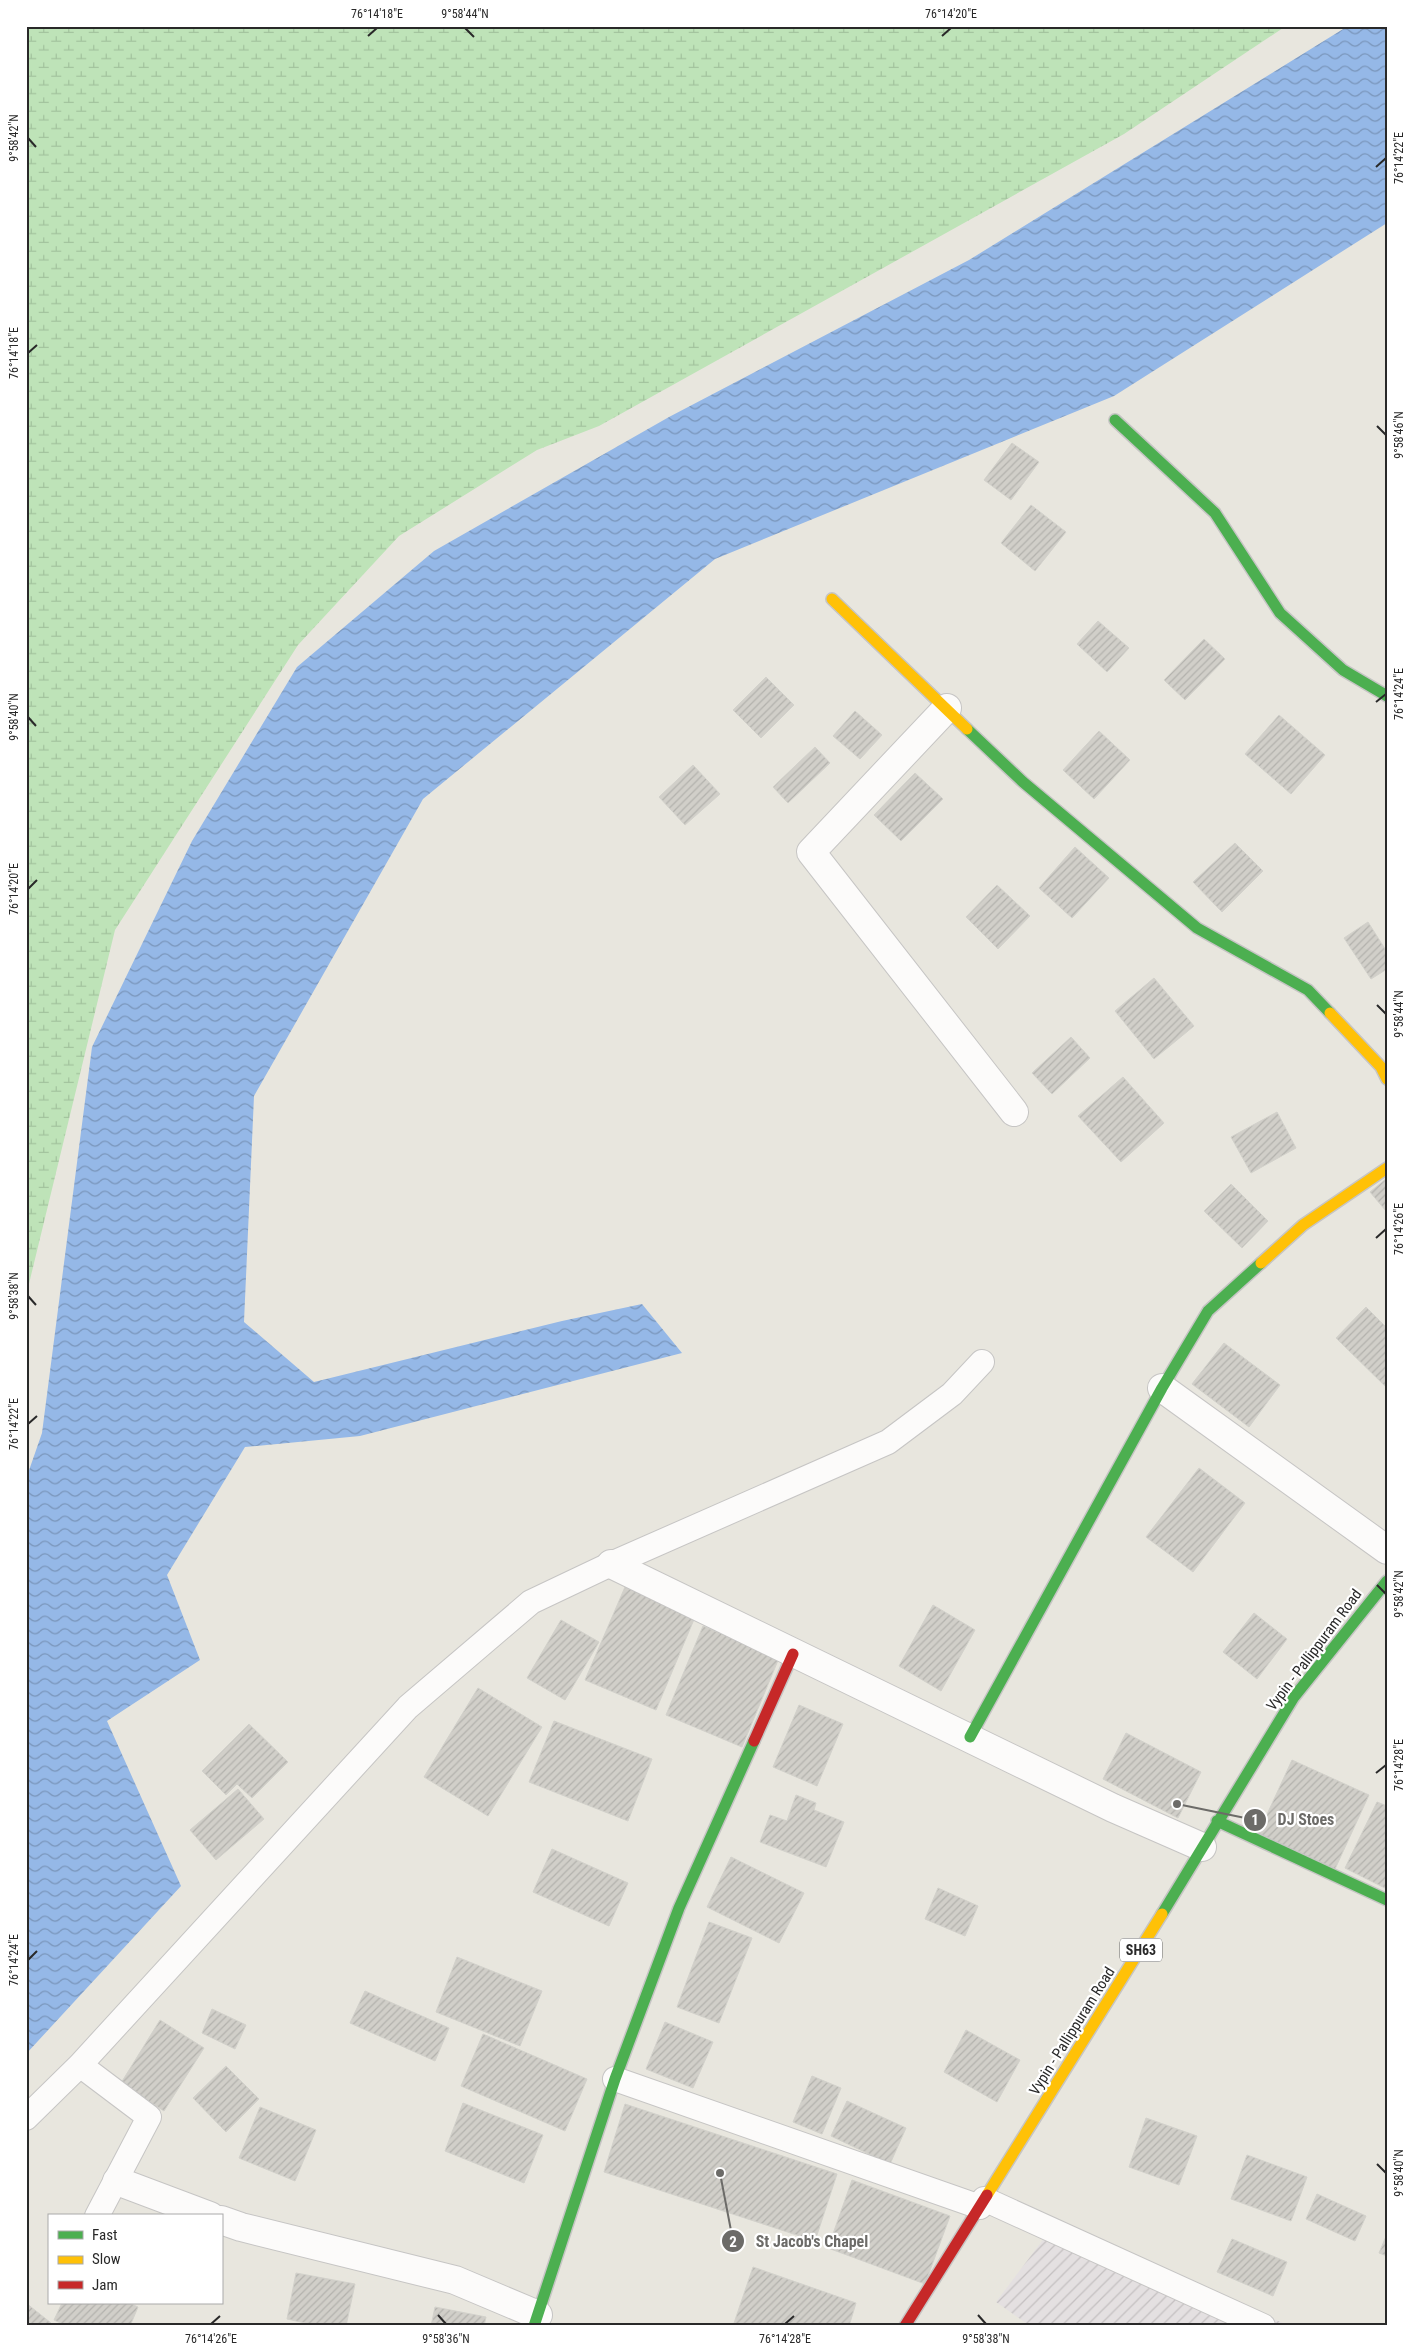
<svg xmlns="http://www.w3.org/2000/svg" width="1413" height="2352" font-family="'Roboto Condensed',sans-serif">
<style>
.industrial{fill:url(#industrial-furrows)}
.wetland{fill:url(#wetland-marsh)}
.water{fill:url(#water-waves)}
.building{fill:url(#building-hatch);stroke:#d2d1cb}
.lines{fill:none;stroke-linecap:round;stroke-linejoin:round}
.lane-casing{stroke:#c6c5c4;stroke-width:26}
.street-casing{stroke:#c6c5c4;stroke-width:30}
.fast-casing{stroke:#c6c5c4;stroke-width:14}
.slow-casing{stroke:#c6c5c4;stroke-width:14}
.jam-casing{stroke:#c6c5c4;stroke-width:14}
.lane{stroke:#fcfbfa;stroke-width:24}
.street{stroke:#fcfbfa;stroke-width:28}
.fast{stroke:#4caf50;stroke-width:11}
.slow{stroke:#ffc107;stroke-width:11}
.jam{stroke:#c62828;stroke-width:11}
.ticks{fill:none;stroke:#292929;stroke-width:2}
.labels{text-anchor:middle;stroke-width:4.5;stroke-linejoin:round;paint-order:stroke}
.shield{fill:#fff;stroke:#696969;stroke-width:1}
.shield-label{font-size:14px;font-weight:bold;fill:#292929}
.street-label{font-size:15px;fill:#292929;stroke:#fff}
.leader{fill:none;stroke:#6c6b68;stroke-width:2}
.callout-dot{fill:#6c6b68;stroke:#fff;stroke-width:2}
.mark-label{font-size:15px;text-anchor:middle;font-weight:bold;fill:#fff}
.callout-label{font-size:16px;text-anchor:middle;font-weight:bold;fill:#6c6b68;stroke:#fff;stroke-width:4.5;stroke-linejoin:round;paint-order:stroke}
.neatline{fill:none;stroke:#292929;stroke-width:2}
.ticks-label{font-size:12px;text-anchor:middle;fill:#292929}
</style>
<defs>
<pattern id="industrial-furrows" width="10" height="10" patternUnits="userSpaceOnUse" patternTransform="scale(1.25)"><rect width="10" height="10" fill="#e4e0e1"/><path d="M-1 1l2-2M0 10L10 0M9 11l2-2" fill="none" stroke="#c4c0c1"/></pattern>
<pattern id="wetland-marsh" width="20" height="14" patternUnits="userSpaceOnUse" patternTransform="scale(1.25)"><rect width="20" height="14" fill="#bee3b8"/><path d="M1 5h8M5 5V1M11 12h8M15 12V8" fill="none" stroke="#a3c39e"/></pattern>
<pattern id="water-waves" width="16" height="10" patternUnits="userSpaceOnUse" patternTransform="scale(1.25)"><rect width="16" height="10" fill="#95b8e7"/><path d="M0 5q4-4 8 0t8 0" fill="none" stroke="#7a96bb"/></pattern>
<pattern id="building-hatch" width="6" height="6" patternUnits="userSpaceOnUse" patternTransform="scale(1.25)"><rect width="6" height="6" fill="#d1cfc9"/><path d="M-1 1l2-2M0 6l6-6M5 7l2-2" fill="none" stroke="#b3b2ad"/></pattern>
</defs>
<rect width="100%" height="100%" fill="#e8e6de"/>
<!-- industrial -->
<path class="industrial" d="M1054,2225l236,101h-260l-34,-24z"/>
<!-- wetland -->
<path class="wetland" d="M26,26h1260l-162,108 -525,292 -62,24 -138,86 -101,109 -183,285 -89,366z"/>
<!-- water -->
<path class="water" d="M1348,26h39v197l-273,173 -399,163 -292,240 -169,297 -10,226 70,60 248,-61 80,-17 40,49 -322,83 -115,11 -78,128 33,85 -93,61 74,165 -155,168v-575l16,-46 50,-386 100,-206 105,-174 137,-116 235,-134 300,-157z"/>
<!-- building -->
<path class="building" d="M1012,443l27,19 -28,38 -27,-20z
M1031,505l35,27 -31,39 -34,-28z
M1098,621l31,27 -22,24 -30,-28z
M1204,639l21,20 -40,41 -21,-20z
M766,677l28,28 -33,33 -28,-28z
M855,711l27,24 -22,24 -27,-23z
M1279,715l46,40 -34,39 -46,-40z
M1099,731l31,29 -36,39 -31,-29z
M815,747l15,16 -42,40 -15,-16z
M693,765l27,29 -35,31 -26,-28z
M915,773l28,26 -42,42 -27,-26z
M1235,843l28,28 -41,41 -29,-30z
M1075,847l34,31 -37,40 -33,-30z
M997,885l33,31 -32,33 -32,-32z
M1368,922l19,30v17l-16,10 -27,-41z
M1154,978l40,48 -40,33 -39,-48z
M1071,1037l19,21 -38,36 -20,-21z
M1123,1077l41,46 -43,39 -43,-46z
M1277,1112l19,36 -45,25 -20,-36z
M1387,1178v32l-1,1 -16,-19z
M1231,1184l37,37 -26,27 -38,-37z
M1366,1307l21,21v60l-51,-50z
M1224,1343l56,42 -31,42 -57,-43z
M1199,1468l46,35 -52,69 -47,-35z
M625,1587l70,30 -39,93 -71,-30z
M933,1605l42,25 -34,61 -42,-25z
M1254,1613l33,26 -30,40 -34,-27z
M561,1620l38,22 -34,58 -38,-22z
M703,1626l76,32 -37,89 -76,-32z
M478,1688l64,39 -54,89 -64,-39z
M799,1705l44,19 -26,62 -44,-19z
M554,1721l98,38 -24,62 -99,-39z
M249,1724l39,38 -36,36 -15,-14 -11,11 -24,-24z
M1126,1733l75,39 -23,46 -75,-39z
M1292,1760l77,35 -34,74 -77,-35z
M238,1789l26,30 -48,41 -26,-30z
M796,1795l20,8 -2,7 30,12 -18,45 -66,-25 10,-27 17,6z
M1377,1802l10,4v83l-42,-21z
M552,1849l76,34 -19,43 -76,-34z
M731,1857l73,36 -25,50 -72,-36z
M938,1888l40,18 -13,30 -40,-17z
M709,1922l43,16 -33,85 -42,-16z
M457,1957l85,34 -22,55 -84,-34z
M365,1991l84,37 -14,33 -85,-38z
M212,2009l34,16 -11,24 -33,-16z
M160,2020l44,28 -40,63 -43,-28z
M665,2022l48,20 -20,46 -47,-19z
M966,2030l54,30 -23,42 -53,-30z
M483,2034l104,45 -22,52 -104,-45z
M226,2066l33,33 -33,33 -33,-34z
M812,2076l29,12 -19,46 -29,-12z
M847,2101l59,27 -16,36 -59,-28z
M463,2103l80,32 -19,48 -79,-32z
M625,2104l212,70 -22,67 -211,-69z
M260,2107l56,23 -21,51 -56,-23z
M1146,2118l51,18 -18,49 -50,-18z
M1247,2155l60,22 -16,44 -60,-22z
M852,2180l98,36 -25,68 -97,-36z
M1317,2194l49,22 -11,25 -49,-22z
M1387,2234v22l-8,-3z
M1232,2239l55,23 -14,34 -56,-24z
M753,2267l103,36 -7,23h-116z
M296,2273l59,11 -9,42h-27l-32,-7z
M26,2303l25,20 -2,3h-23z
M62,2303h67l9,4 -8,19h-63l-13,-6z
M435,2307l51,10 -2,9h-53z"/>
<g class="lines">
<!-- lane casing -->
<g class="lane-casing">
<path id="lane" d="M80,2065l69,52 -52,99
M615,2079l365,128
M26,2118l54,-53 328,-358 123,-105 80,-38 277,-122 64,-48 30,-32
M984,2199l279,127"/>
</g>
<!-- street casing -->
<g class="street-casing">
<path id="street" d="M947,708l-136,144 203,260
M1162,1388l225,162
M611,1564l502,244 89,39
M117,2181l93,35
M221,2220l20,7 214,53 83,35"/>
</g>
<!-- fast casing -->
<g class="fast-casing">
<path id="fast" d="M1115,420l100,93 65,100 63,57 44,26
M967,729l56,53 174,146 111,62 22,23
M970,1737l192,-349 46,-77 53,-48
M1217,1821l170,79
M1162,1914l132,-217 93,-116
M534,2326l81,-247 64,-171 75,-167"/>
</g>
<!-- slow casing -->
<g class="slow-casing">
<path id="slow" d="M832,599l135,130
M1330,1013l51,54 6,12
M1261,1263l42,-38 84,-57
M987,2195l175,-281"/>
</g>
<!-- jam casing -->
<g class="jam-casing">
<path id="jam" d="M754,1741l39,-87
M905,2326l82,-131"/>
</g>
<!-- lane -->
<use href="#lane" class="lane"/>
<!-- street -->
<use href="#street" class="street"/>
<!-- fast -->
<use href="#fast" class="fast"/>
<!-- slow -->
<use href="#slow" class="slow"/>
<!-- jam -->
<use href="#jam" class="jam"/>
</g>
<!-- ticks -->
<path class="ticks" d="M465,28l9,9M368,36l9,-8M942,36l9,-8M28,138l8,9M1376,167l10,-9M28,353l9,-8M1377,426l9,9M1376,702l10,-8M28,717l8,9M28,889l9,-9M1377,1005l9,9M1376,1238l10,-9M28,1296l8,9M28,1424l9,-8M1377,1585l9,9M1376,1773l10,-8M28,1960l9,-9M1377,2164l9,9M438,2315l8,9M978,2315l8,9M211,2324l9,-8M785,2324l9,-8"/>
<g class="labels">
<!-- shield labels -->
<rect class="shield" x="1120" y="1938.5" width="42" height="23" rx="4"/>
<g class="shield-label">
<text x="1141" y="1955">SH63</text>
</g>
<!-- street labels -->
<g class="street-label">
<text transform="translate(1314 1650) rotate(-53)" y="5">Vypin - Pallippuram Road</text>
<text transform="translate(1072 2031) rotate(-58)" y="5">Vypin - Pallippuram Road</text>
</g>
</g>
<!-- callouts -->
<path class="leader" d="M1177 1804L1255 1820M720 2173L733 2241"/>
<g class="callout-dot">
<circle cx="1177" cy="1804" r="5"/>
<circle cx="720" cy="2173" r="5"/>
<circle cx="1255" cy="1820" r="12"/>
<circle cx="733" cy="2241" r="12"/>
</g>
<g class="mark-label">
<text x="1255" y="1825">1</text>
<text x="733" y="2247">2</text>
</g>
<g class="callout-label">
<text x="1306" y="1825">DJ Stoes</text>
<text x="812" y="2247">St Jacob's Chapel</text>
</g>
<!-- border -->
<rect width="1413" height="2352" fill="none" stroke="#ffffff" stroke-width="55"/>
<!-- legend -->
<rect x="48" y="2214" width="175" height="90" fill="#ffffff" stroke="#a9a9a9"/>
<rect x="58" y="2231" width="25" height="8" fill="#4caf50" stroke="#a9a9a9"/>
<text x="92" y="2240" font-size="15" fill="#292929">Fast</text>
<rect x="58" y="2256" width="25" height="8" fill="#ffc107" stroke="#a9a9a9"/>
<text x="92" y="2264" font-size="15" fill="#292929">Slow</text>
<rect x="58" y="2281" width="25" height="8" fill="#c62828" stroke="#a9a9a9"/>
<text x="92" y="2290" font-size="15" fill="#292929">Jam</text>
<rect x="28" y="28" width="1358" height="2296" class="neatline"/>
<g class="ticks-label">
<text x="377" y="18">76°14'18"E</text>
<text x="465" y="18">9°58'44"N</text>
<text x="951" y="18">76°14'20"E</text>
<text transform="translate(14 138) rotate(-90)" y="4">9°58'42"N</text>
<text transform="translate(1399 158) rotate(-90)" y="4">76°14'22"E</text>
<text transform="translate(14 353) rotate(-90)" y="4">76°14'18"E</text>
<text transform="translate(1399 435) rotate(-90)" y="4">9°58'46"N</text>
<text transform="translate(1399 694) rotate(-90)" y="4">76°14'24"E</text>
<text transform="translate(14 717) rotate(-90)" y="4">9°58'40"N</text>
<text transform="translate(14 889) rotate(-90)" y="4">76°14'20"E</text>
<text transform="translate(1399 1014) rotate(-90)" y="4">9°58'44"N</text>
<text transform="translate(1399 1229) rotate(-90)" y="4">76°14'26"E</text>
<text transform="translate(14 1296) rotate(-90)" y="4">9°58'38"N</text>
<text transform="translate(14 1424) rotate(-90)" y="4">76°14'22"E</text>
<text transform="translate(1399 1594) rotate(-90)" y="4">9°58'42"N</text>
<text transform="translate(1399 1765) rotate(-90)" y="4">76°14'28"E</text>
<text transform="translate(14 1960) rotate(-90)" y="4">76°14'24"E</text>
<text transform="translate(1399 2173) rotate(-90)" y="4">9°58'40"N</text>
<text x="211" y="2343">76°14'26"E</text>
<text x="446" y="2343">9°58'36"N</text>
<text x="785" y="2343">76°14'28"E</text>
<text x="986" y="2343">9°58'38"N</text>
</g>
</svg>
